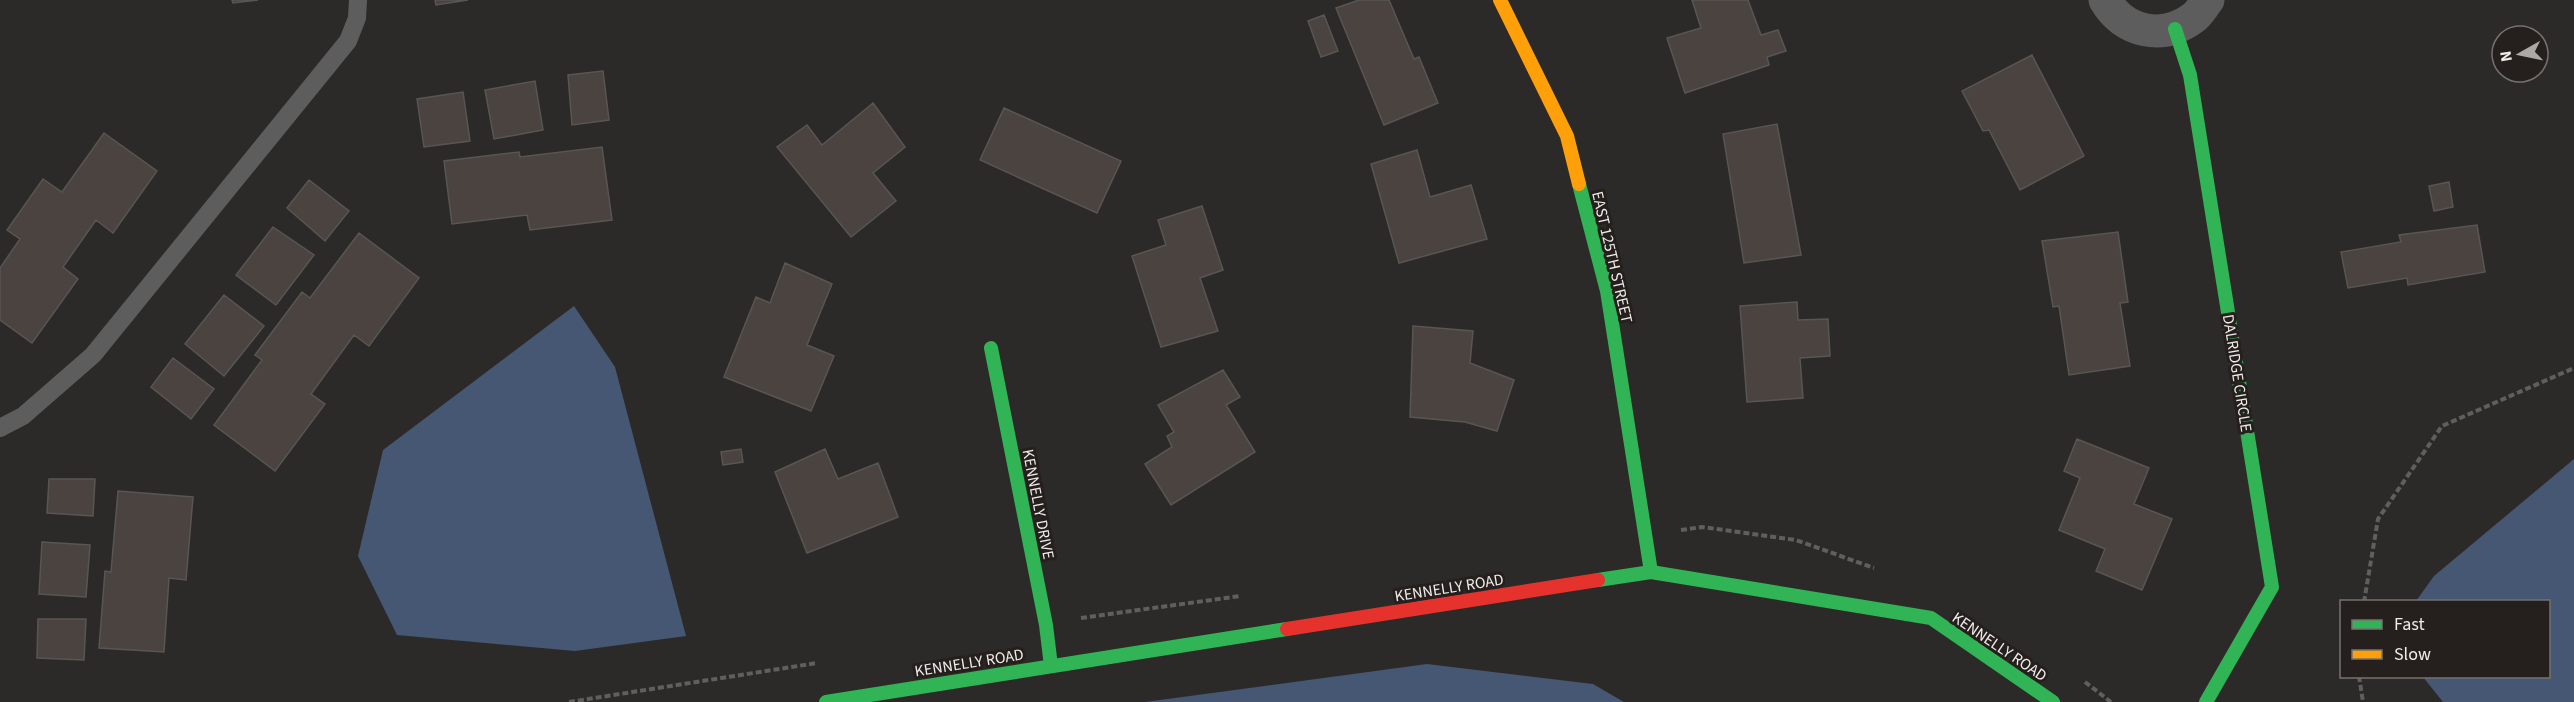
<svg xmlns="http://www.w3.org/2000/svg" width="2574" height="702" font-family="'Source Sans 3',sans-serif">
<style>
.water{fill:#455773}
.building{fill:#4a433f;stroke:#585654;stroke-width:1.5}
.lines{fill:none;stroke-linecap:round;stroke-linejoin:round}
.path{stroke:#605f5e;stroke-width:4;stroke-dasharray:6 3;stroke-linecap:butt}
.lane{stroke:#5e5d5d;stroke-width:18}
.street{stroke:#5e5d5d;stroke-width:33}
.fast{stroke:#30b455;stroke-width:14}
.slow{stroke:#ff9f0a;stroke-width:14}
.jam{stroke:#e5322d;stroke-width:14}
.labels{text-anchor:middle;stroke-width:6;stroke-linejoin:round;paint-order:stroke}
.street-label{font-size:16px;fill:#f0ecea;stroke:#25201d}
</style>
<rect width="100%" height="100%" fill="#2c2a28"/>
<!-- water -->
<path class="water" d="M574,306l41,61 71,269 -111,15 -178,-16 -39,-79 25,-106z
M2574,459v243h-131l-20,-25 125,-1v-74l-132,-1 18,-25z
M1427,664l166,20 31,18h-479z"/>
<!-- building -->
<path class="building" d="M232,0h26l-25,3z
M435,0h33l-32,5z
M1359,0h30l25,59 5,-2 19,46 -54,22 -48,-117z
M1692,0h56l13,35 17,-5 8,21 -19,6 2,8 -84,28 -18,-55 34,-10z
M1324,15l14,36 -17,6 -13,-36z
M2032,55l52,101 -64,34 -31,-60 -6,1 -21,-40z
M603,71l6,49 -37,5 -4,-50z
M535,81l8,49 -49,9 -9,-49z
M463,92l7,49 -46,6 -7,-48z
M873,103l32,44 -32,26 23,28 -45,36 -74,-90 30,-22 15,20z
M1004,108l117,53 -24,52 -117,-53z
M1777,124l24,131 -57,8 -21,-129z
M104,133l53,38 -44,62 -17,-13 -33,47 15,12 -46,64 -32,-23v-52l20,-29 -13,-9 36,-51 19,13z
M602,147l10,73 -82,10 -3,-15 -75,9 -8,-63 75,-9 1,5z
M1417,150l13,47 41,-12 16,54 -88,24 -28,-99z
M309,180l40,31 -24,30 -38,-33z
M2449,182l4,25 -19,4 -5,-25z
M1202,206l21,64 -23,8 18,53 -57,16 -29,-91 34,-11 -8,-25z
M2477,225l8,47 -77,13 -1,-7 -59,10 -7,-36 60,-10 -2,-7z
M273,227l41,28 -38,50 -40,-30z
M2118,232l10,70 -8,1 10,63 -61,9 -10,-69 -6,1 -11,-66z
M359,233l60,45 -50,68 -15,-11 -43,59 14,10 -50,67 -61,-46 48,-65 -7,-5 47,-63 8,6z
M785,263l47,21 -25,61 27,11 -23,55 -87,-34 32,-80 14,6z
M224,295l40,31 -40,50 -39,-32z
M1797,302l1,18 30,-1 2,37 -30,2 3,40 -56,4 -7,-96z
M1413,326l60,5 -3,32 44,17 -17,51 -32,-9 -55,-5z
M173,358l41,31 -23,30 -40,-32z
M1223,370l17,27 -14,8 29,47 -84,53 -26,-41 27,-17 -5,-11 7,-4 -16,-27z
M2077,439l72,29 -15,36 38,15 -30,71 -46,-19 9,-22 -46,-19 21,-52 -16,-7z
M741,449l2,13 -20,3 -2,-13z
M825,449l13,30 40,-16 20,54 -91,36 -32,-81z
M49,479h46l-2,37 -46,-3z
M118,491l75,6 -7,83 -17,-2 -5,74 -65,-4 6,-77 6,1z
M42,542l48,3 -4,52 -47,-3z
M38,619h48l-2,41 -47,-2z"/>
<g class="lines">
<!-- path -->
<path class="path" d="M1681,530l21,-3 94,13 78,28
M2364,602l14,-83 64,-93 132,-58
M1081,618l159,-22
M2359,676l4,26
M2085,682l26,20
M569,702l248,-39"/>
<!-- lane -->
<path class="lane" d="M0,428l23,-12 70,-61 255,-314 9,-23 1,-18"/>
<!-- street -->
<path class="street" d="M2105,0c19,32 57,41 88,18 6,-4 10,-12 15,-18"/>
<!-- fast -->
<path class="fast" d="M2175,29l15,46 82,512 -66,115
M1579,184l28,107 44,281
M991,348l55,277 5,41
M1598,580l53,-8 280,46 122,84
M826,702l461,-73"/>
<!-- slow -->
<path class="slow" d="M1500,0l67,136 12,48"/>
<!-- jam -->
<path class="jam" d="M1287,629l311,-49"/>
</g>
<g class="labels">
<!-- street labels -->
<g class="street-label">
<text transform="translate(1613 257) rotate(77)" y="6">EAST 125TH STREET</text>
<text transform="translate(2238 373) rotate(81)" y="6">DALRIDGE CIRCLE</text>
<text transform="translate(1039 504) rotate(79)" y="6">KENNELLY DRIVE</text>
<text transform="translate(1449 587) rotate(-9)" y="6">KENNELLY ROAD</text>
<text transform="translate(2000 646) rotate(34)" y="6">KENNELLY ROAD</text>
<text transform="translate(969 662) rotate(-9)" y="6">KENNELLY ROAD</text>
</g>
</g>
<!-- legend -->
<rect x="2340" y="600" width="210" height="78" fill="#25201d" stroke="#76726f" stroke-width="1.5"/>
<rect x="2352" y="620" width="30" height="9" fill="#30b455" stroke="#76726f" stroke-width="1.5"/>
<text x="2394" y="630" font-size="18" fill="#f0ecea">Fast</text>
<rect x="2352" y="650" width="30" height="9" fill="#ff9f0a" stroke="#76726f" stroke-width="1.5"/>
<text x="2394" y="660" font-size="18" fill="#f0ecea">Slow</text>
<!-- north arrow -->
<g transform="translate(2520 54) rotate(261)"><circle r="28" fill="#25201d" stroke="#76726f" stroke-width="1.5"/>
<path d="M0-4.5L10 22L0 15L-10 22Z" fill="#aba8a6"/>
<text y="-9" font-size="16" font-weight="bold" text-anchor="middle" fill="#f0ecea">N</text>
</g>
</svg>
